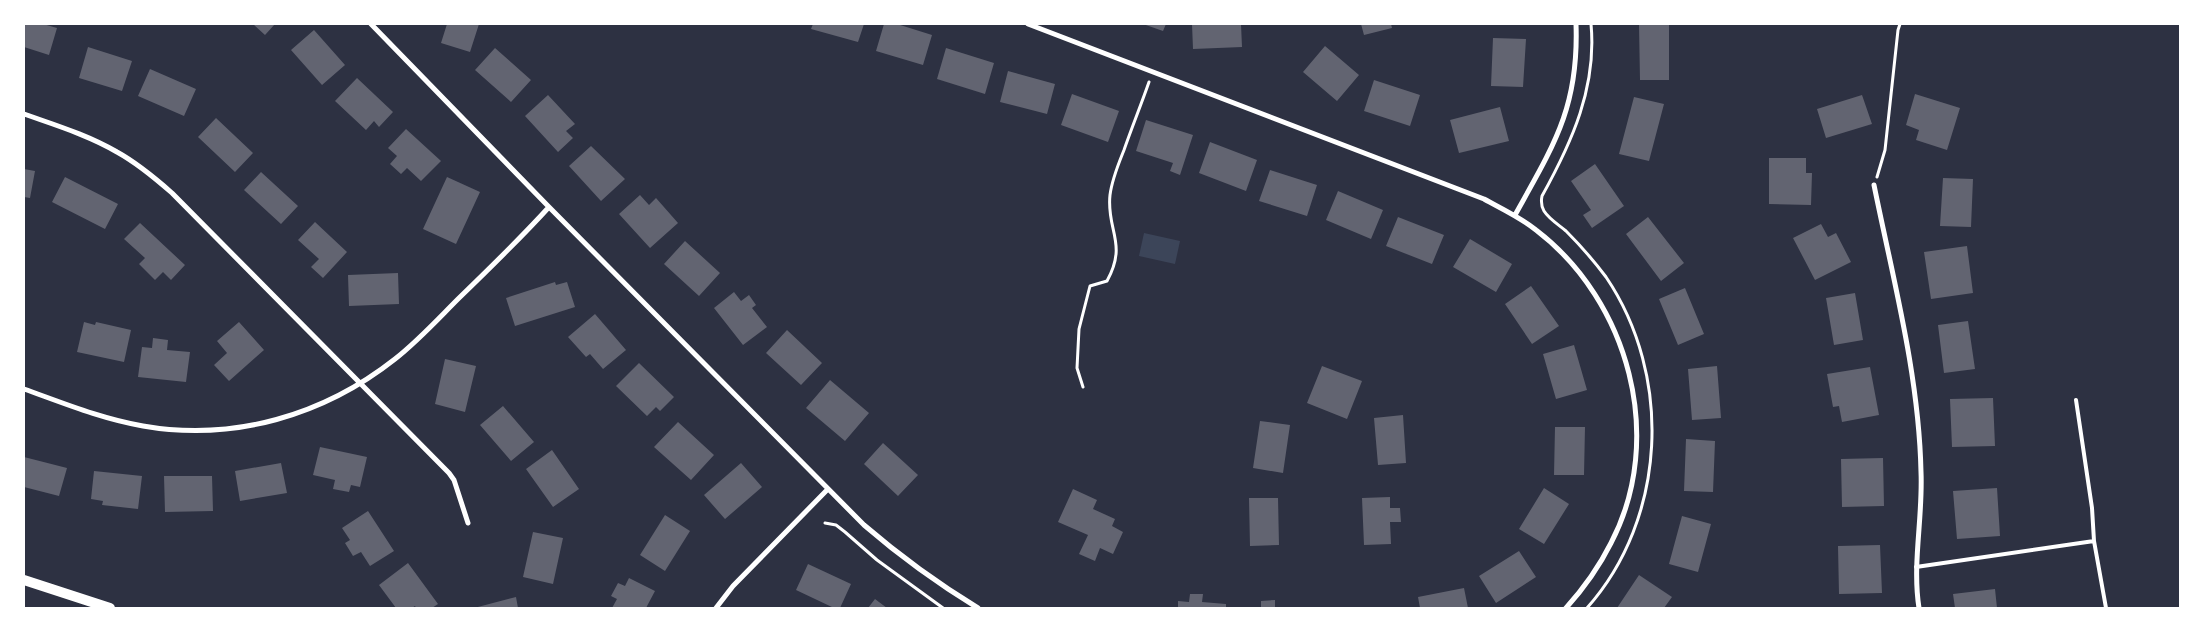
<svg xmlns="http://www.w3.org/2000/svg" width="2204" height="632" font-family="Commissioner,sans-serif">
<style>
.green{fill:#3c4559}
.building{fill:#626471}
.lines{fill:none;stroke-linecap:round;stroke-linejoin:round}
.path{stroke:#fff;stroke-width:3}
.service{stroke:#fff;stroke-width:4}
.minor{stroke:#fff;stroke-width:5}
.secondary{stroke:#fff;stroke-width:10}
</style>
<rect width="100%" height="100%" fill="#2d3142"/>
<!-- green -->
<path class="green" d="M1144,233l36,8 -5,23 -36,-8z"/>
<!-- building -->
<path class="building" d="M24,24h19l14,4 -8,27 -25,-8z
M253,24h22l-10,11z
M447,24h32l-9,28 -29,-9z
M813,24h51l-6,18 -47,-13z
M884,24h13l35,11 -9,30 -47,-14z
M1143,24h23l-3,7z
M1192,24h49l1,23 -49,2z
M1361,24h30l1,4 -28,7z
M1639,24h30v56h-29z
M314,30l31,35 -23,20 -31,-35z
M1493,38l33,1 -3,48 -32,-1z
M1325,46l34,29 -22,26 -34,-29z
M88,47l44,14 -10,30 -43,-13z
M495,48l36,32 -20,22 -36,-32z
M946,48l48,15 -9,31 -48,-15z
M150,69l46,20 -12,27 -46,-20z
M1008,71l47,13 -8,30 -47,-12z
M357,78l36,34 -14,15 -5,-6 -8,9 -31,-29z
M1374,80l46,15 -10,31 -46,-15z
M1072,94l47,17 -11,31 -47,-17z
M1915,94l45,14 -13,42 -31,-10 3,-10 -13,-5z
M548,95l27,29 -9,7 7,7 -15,14 -33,-36z
M1862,95l10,29 -46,14 -9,-29z
M1634,97l30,7 -15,57 -30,-7z
M1500,107l9,34 -50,12 -9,-33z
M216,118l37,35 -18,19 -37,-35z
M1146,120l47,15 -13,40 -10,-4 3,-8 -37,-12z
M406,129l35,32 -20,20 -14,-13 -6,6 -11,-10 7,-8 -9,-8z
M1210,142l47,18 -11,31 -47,-18z
M591,146l34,33 -24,22 -32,-35z
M1769,158h37v15h6l-1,32 -42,-1z
M1595,164l29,42 -32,22 -9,-13 8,-5 -20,-29z
M24,169l11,2 -5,27 -6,-1z
M1270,170l47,15 -10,31 -48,-15z
M261,172l37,34 -17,18 -37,-34z
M65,177l53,27 -13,25 -53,-27z
M447,177l33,15 -24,52 -33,-15z
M1943,178l30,1 -2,48 -31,-1z
M1338,191l45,19 -12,29 -45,-19z
M640,195l9,10 7,-7 22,25 -28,25 -31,-34z
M1398,217l46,18 -12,29 -46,-18z
M1648,217l36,46 -23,18 -35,-47z
M315,222l32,30 -24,26 -12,-11 8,-8 -21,-19z
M140,223l45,42 -14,15 -8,-8 -8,8 -16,-16 6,-6 -21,-19z
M1821,224l7,13 8,-4 15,29 -36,18 -22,-42z
M1470,239l42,25 -16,28 -43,-25z
M685,241l35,32 -21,23 -35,-32z
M1967,246l6,47 -42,6 -7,-47z
M398,273l1,31 -50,2 -1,-31z
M555,282l1,3 11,-3 8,25 -60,19 -9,-28z
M1531,286l28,40 -27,18 -27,-40z
M1685,288l19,46 -26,11 -19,-46z
M734,292l7,9 8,-6 7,10 -4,3 15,19 -24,18 -29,-37z
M1855,293l8,47 -29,5 -8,-47z
M595,314l31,36 -23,19 -13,-15 -4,3 -18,-20z
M1968,321l7,48 -31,4 -6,-48z
M84,322l11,3 1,-3 35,8 -7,32 -47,-10z
M239,322l25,28 -35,31 -15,-16 13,-12 -10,-12z
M787,330l35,33 -21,22 -35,-32z
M153,338l15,2 -1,10 23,2 -4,30 -48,-5 4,-30 10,1z
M1574,345l13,45 -31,9 -13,-45z
M445,359l31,7 -11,46 -30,-8z
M639,363l35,34 -14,14 -4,-4 -9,9 -31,-30z
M1322,366l40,15 -15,38 -40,-16z
M1717,366l4,52 -29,2 -4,-51z
M1870,367l9,48 -37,7 -3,-16 -6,1 -6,-33z
M830,380l39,33 -24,28 -39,-33z
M1993,398l2,48 -43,1 -2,-48z
M503,406l31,36 -23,19 -31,-36z
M1403,415l3,48 -28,2 -4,-47z
M1260,421l30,4 -7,48 -30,-5z
M678,422l36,33 -23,25 -37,-33z
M1555,427h30l-1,48h-30z
M1686,439l29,2 -2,51 -29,-1z
M883,443l35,32 -20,21 -34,-32z
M320,447l47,10 -7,30 -9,-2 -2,7 -16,-3 2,-9 -22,-5z
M552,450l27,39 -26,18 -27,-38z
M24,457l43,11 -8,28 -35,-9z
M1883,458l1,48 -42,1 -1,-48z
M281,463l6,30 -47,8 -5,-30z
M741,463l21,24 -37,32 -21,-24z
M94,471l48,5 -4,33 -36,-4 1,-4 -12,-2z
M164,476h48l1,35 -48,1z
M1544,488l25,16 -25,40 -25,-15z
M1997,488l3,48 -43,3 -4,-48z
M1073,489l24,11 -4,9 22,10 -3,7 11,6 -10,22 -13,-6 -5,13 -16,-7 9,-19 -30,-13z
M1390,497v11h10l1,14h-11l1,22 -27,1 -2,-47z
M1249,498h29l1,47 -29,1z
M368,511l26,40 -24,15 -9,-14 -8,4 -8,-13 5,-3 -8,-12z
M665,515l25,16 -25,40 -25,-16z
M1682,516l29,8 -13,48 -29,-8z
M533,532l30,6 -10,46 -30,-7z
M1880,545l2,48 -43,1 -1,-48z
M1519,551l17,26 -40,26 -17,-27z
M408,563l30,41 -6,4h-16l-1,-2 -3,2h-16l-17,-23z
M808,564l43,20 -11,24h-6l-38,-18z
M1639,575l33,22 -8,11h-47z
M629,578l26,13 -9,17h-34l5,-9 -6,-3 7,-13 7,3z
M1464,588l4,20h-48l-2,-11z
M1995,589l2,19h-42l-2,-14z
M1190,594h13l-1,8 24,2v4h-48v-7l11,1z
M516,597l2,11h-44z
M875,599l12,9h-19z
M1275,600v8h-14v-7z"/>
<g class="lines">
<!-- path -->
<path class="path" d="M1877,177l8,-27 13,-120 2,-6
M1083,387l-6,-19 2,-39 11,-43 17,-5c21,-38 -1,-51 3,-86 2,-16 8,-30 14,-45 8,-23 17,-45 25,-68
M825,523l11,2 9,7 32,28 66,48
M1587,608c80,-90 86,-232 19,-331 -12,-16 -26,-32 -40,-46 -7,-6 -17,-12 -22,-20 -3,-5 -3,-10 -2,-15 30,-54 55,-109 49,-172"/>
<!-- service -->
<path class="service" d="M2076,400l16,108 2,33 12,67
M1916,567l178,-26"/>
<!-- minor -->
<path class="minor" d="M371,24l178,183 315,318c36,31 73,58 114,83
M1028,24l456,175c18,10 36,18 52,31 93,71 130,208 75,313 -12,24 -27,45 -45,65
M24,114c31,11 64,21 93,38 20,11 38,26 55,41l277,280 5,7 14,43
M1874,185c19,94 45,190 47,287 2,46 -9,91 -2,136
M1515,215c39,-70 64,-108 61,-191
M24,389c39,14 78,30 119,37 91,16 181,-11 252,-67 23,-18 43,-40 63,-60 31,-30 62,-60 91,-92
M716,608l17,-22 94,-96"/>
<!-- secondary -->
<path class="secondary" d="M24,580l86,28"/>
</g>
<!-- border -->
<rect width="2204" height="632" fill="none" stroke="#ffffff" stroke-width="50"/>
</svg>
